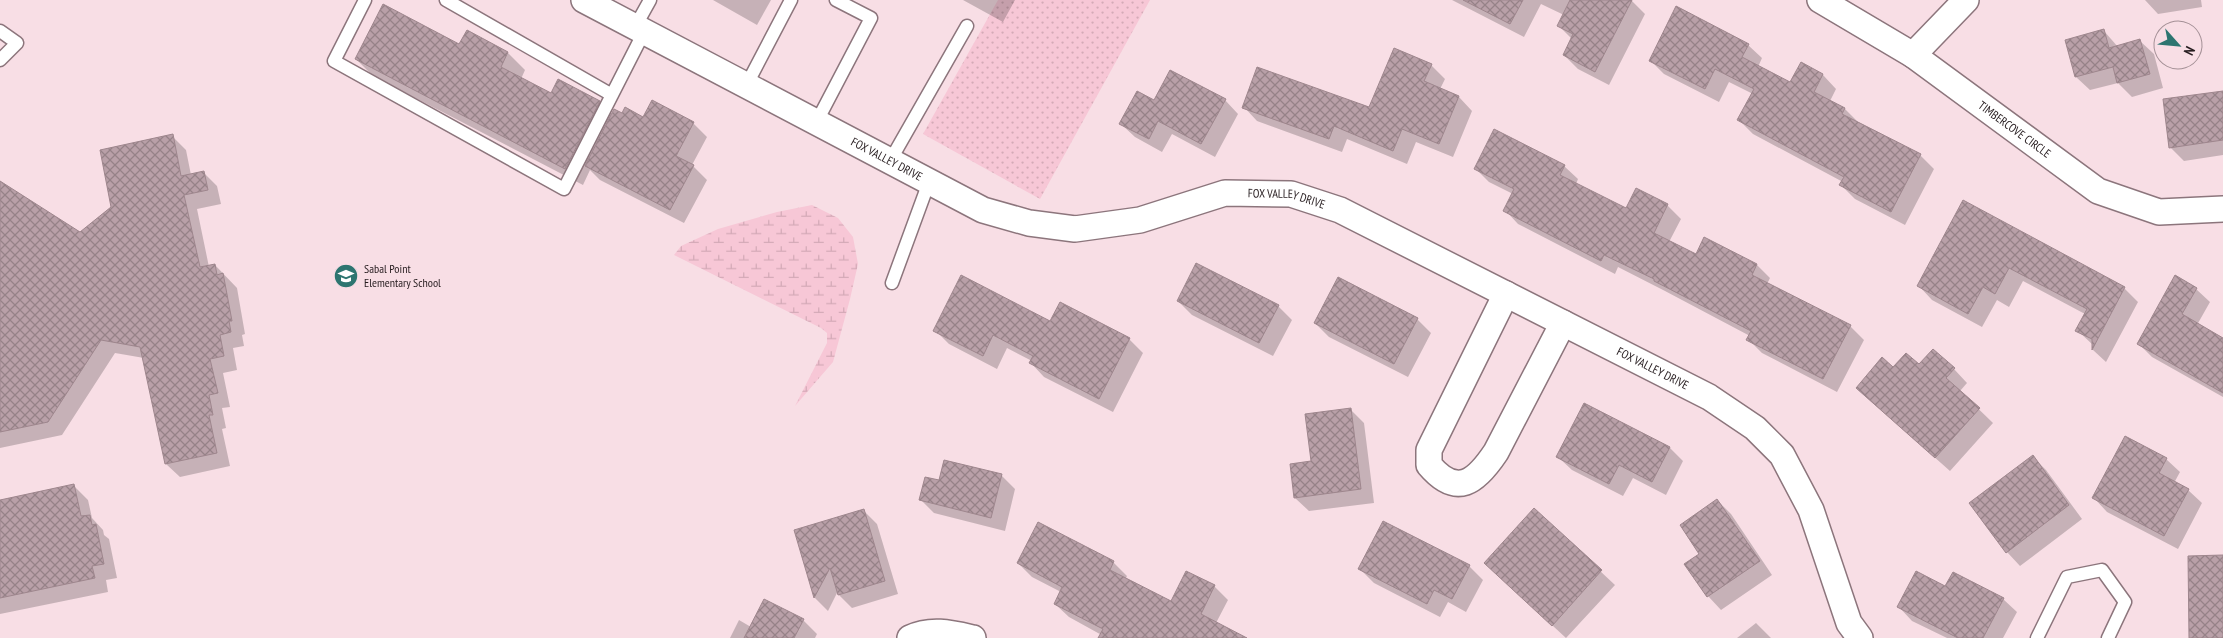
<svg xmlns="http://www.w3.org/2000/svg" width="2223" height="638" font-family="'PT Sans Narrow',sans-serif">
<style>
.wetland{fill:url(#wetland-marsh)}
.park{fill:url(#park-dots)}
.shadow{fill:#0003}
.building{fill:url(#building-cross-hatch);stroke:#9e868d}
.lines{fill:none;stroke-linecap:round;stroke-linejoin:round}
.service-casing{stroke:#8c757c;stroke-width:15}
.minor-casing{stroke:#8c757c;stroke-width:28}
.service{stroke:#fff;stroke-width:12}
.minor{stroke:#fff;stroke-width:25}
.labels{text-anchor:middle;stroke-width:5;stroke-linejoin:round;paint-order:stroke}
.street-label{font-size:12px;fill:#261c1f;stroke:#f8dee5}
.poi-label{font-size:12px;fill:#261c1f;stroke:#f8dee5;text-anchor:start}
</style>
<defs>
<pattern id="wetland-marsh" width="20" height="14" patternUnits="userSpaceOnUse" patternTransform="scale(1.25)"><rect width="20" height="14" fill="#f7c7d6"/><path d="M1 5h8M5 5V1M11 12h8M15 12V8" fill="none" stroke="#d4aab7"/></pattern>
<pattern id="park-dots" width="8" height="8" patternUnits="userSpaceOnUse" patternTransform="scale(1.25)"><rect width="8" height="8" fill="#f7c7d6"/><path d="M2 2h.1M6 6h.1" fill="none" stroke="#d4aab7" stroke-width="1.8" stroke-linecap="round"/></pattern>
<pattern id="building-cross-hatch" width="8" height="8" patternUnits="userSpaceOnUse" patternTransform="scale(1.25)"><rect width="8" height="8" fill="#b9a0a8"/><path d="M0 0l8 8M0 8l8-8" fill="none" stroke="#968288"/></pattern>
</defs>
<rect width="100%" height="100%" fill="#f8dee5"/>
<!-- wetland -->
<path class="wetland" d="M812,205l26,13 15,19 5,27 -8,35 -17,63 -38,44 32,-63v-10l-6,-5 -147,-73 7,-9 37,-17 59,-17z"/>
<!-- park -->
<path class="park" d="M998,0h152l-110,199 -117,-65z"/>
<!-- shadow -->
<path class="shadow" d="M713,0h58l-14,25z
M963,0h52l-12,22z
M1452,0h179l14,14 -36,71 -31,-16 -14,-14 8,-16 -13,-13 5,-11 -23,-11 -17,33z
M2145,0h56l1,7 -44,7z
M2104,31l14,16 22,-6 14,13 9,34 -31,9 -14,-14 -28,7 -14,-13 -10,-36z
M1748,45l14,13 -4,9 33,17 11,-20 21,11 13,14 -6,12 15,8 13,13 62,33 14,14 -29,56 -50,-26 -14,-14 2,-3 -90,-48 -14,-14 14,-26 -24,-12 -10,20 -55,-28 -14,-14z
M460,46l48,7 17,17 -4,9 30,16 48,7 13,13h11l70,8 14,14 -15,28 15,15 -23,43 -84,-43 -10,-10 -7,15 -210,-109 -17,-17z
M1431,65l14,14 -5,10 19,8 13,14 -19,46 -37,-15 -9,22 -60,-25 -5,13 -85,-31 -13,-14 125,2z
M2223,92v63l-39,6 -14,-14z
M1225,100l13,14 -23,43 -43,-23 -10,18 -27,-15 -14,-13 33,-23z
M172,136l14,14 5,25 13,-2 13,13 4,18 -24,5 12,58 6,-2 22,23 8,46 -3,1 2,11 -11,2 4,22 -14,3 7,34 -8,1 4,20 -4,1 8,37 -50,11 -14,-13 -22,-106 -29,-5 -53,82 -62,13v-265l80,51 33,-26z
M1564,166l14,13 -2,5 51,26 40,-5 14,14 -12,23 27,14 61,9 13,13 -3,6 83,42 14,14 -27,52 -75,-39 -14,-14 2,-3 -85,-45 -47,-24 -3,7 -97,-50 -13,-14 8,-16 -24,-12 -13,-13z
M1964,202l160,86 14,14 -32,60 -13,-12v-5l-16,-15 8,-16 -62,-33 -14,26 -12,-7 -15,27 -50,-27 -13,-14z
M2196,289l14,13 -13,23 26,14v58l-71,-40 -14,-14z
M1178,301l100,5 14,14 -19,36 -81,-41z
M1417,319l14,14 -23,44 -79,-40 -14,-14z
M1051,323l78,16 14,14 -30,59 -69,-35 -13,-14 1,-2 -25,-13 -10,21 -48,-25 -14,-14z
M1893,369h61l13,14 -7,8 33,32 -43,48 -79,-70z
M1350,409l14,14 10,80 -65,8 -14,-13 17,-36z
M1670,448l13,13 -17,34 -33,-17 -10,18 -51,-26 -14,-13z
M2033,457l13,13 36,49 -62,47 -13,-14z
M2166,459l14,13 -6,11 14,7 14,13 -24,46 -71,-37 -13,-14z
M1001,475l14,14 -10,42 -71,-18 -13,-13 19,-18z
M74,486l14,14 4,18 11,12 1,5 5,4 8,39 -11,2 2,12 -108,22v-113z
M1717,500l14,14 41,61 -51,35 -13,-14 -7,-42z
M863,510l14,14 21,70 -46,14 -15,-15 -9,18 -13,-13 -20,-67z
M1535,510l80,75 -49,53 -67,-62z
M1113,562l14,14 -2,4 46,23 43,-17 14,14 -12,23 28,15h-137l-38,-21 -14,-13 6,-12 -29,-15 -14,-14z
M1469,566l14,14 -17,32 -18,-10 -8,15 -66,-34 -14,-14z
M1946,587l57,12 14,13 -14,26h-56l-35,-17 -13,-14z
M739,620l12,7 52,-7 14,14 -2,4h-85z
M1756,623l15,15h-34z"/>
<!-- building -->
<path class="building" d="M1463,0h60l-13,24z
M1570,0h62l-37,72 -32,-17 10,-21 -16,-8z
M383,4l76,40 8,-14 41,22 -7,15 50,26 7,-14 42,22 -35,68 -210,-110z
M1676,6l73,38 -7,13 48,25 11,-20 22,12 -9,18 31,16 -3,6 79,40 -30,58 -52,-27 5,-8 -107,-57 17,-31 -39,-20 -10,20 -56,-28z
M2104,29l5,19 31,-9 10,35 -33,9 -4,-16 -38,10 -10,-37z
M1394,48l38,16 -8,17 35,15 -20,48 -37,-15 -9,22 -59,-25 -5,13 -87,-31 15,-41 112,40z
M1170,70l56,29 -25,45 -43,-23 -9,18 -30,-15 18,-33 17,9z
M2223,91v49l-54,8 -6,-49z
M652,100l42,22 -18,34 18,9 -24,45 -85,-44 29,-57 8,4 3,-6 18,10z
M1494,129l71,36 -5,10 66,33 10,-20 32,16 -14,29 42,21 8,-17 53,27 -5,11 99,50 -28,54 -77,-39 5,-9 -97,-50v-2l-50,-24 -3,6 -98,-50 11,-22 -40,-20z
M173,134l8,42 23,-5 4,19 -24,5 16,72 15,-3 2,11 6,-2 9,48h-3l2,11 -11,3 4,21 -14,3 8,34 -9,2 4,20h-4l8,38 -52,11 -25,-117 -39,-7 -53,82 -48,10v-251l80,51 31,-25 -11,-57z
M1963,200l162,87 -33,63v-11l-17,-8 12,-22 -78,-41 -14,26 -12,-7 -15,27 -51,-28z
M1196,263l83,42 -20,38 -82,-42z
M961,275l89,46 10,-19 70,36 -31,61 -70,-36 4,-7 -40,-21 -10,21 -50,-25z
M2175,275l22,13 -15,26 41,24v55l-86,-49z
M1338,277l80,41 -24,46 -80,-41z
M1933,349l22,19 -9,10 34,30 -45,50 -79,-70 26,-31 11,10 13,-14 13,11z
M1584,403l86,44 -18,35 -33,-17 -10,19 -53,-27z
M1351,408l10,81 -67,9 -4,-34 21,-3 -6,-47z
M2125,436l42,22 -8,15 30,16 -25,47 -72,-38z
M2033,455l36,50 -63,48 -37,-50z
M944,460l58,14 -11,44 -72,-18 6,-23 14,3z
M74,484l7,32 9,-1 2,10 4,-1 8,40 -12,2 3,12 -95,20v-98z
M1717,499l43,62 -53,36 -23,-33 15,-10 -19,-29z
M1534,508l68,62 -50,56 -68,-63z
M864,509l21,72 -47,14 -8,-27 -16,30 -20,-68z
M1383,521l87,44 -18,34 -18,-9 -7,14 -69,-35z
M1038,522l76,39 -4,9 61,31 15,-30 29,14 -14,29 46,24h-149l5,-9 -49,-25 8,-17 -45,-24z
M2223,555v83h-34l-1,-82z
M1916,571l29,15 8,-14 51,26 -21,40h-25l-61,-31z
M764,599l40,20 -10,19h-50z"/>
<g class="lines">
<!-- service casing -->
<g class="service-casing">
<path id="service" d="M365,0l-31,61 230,128 80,-157
M446,0l166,95
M635,27l15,-27
M0,31l17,12 -17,17
M746,86l45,-86
M816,123l55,-105 -35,-18
M890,161l77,-135
M892,283l37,-101
M2037,638l30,-61 35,-7 23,32 -17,36"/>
</g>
<!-- minor casing -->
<g class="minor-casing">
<g id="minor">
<path id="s1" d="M584,0l399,210 46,13 46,6 65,-9 85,-27 66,1 49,16 369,187 46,31 27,27 29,55 38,113 11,15"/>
<path id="s2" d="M1820,0l93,55 185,136 61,21 64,-3"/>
<path d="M1913,55l53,-55"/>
<path d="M1506,294l-77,156v15c28,33 47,17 67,-13l67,-129"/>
<path d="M910,638c21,-10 41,-5 63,0"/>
</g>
</g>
<!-- service -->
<use href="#service" class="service"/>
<!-- minor -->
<use href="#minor" class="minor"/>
</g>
<!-- icons -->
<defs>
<g id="school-disc" transform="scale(1.25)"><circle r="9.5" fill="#2d7570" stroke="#f8dee5"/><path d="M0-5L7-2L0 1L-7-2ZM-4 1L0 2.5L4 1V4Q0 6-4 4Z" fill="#fff"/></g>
</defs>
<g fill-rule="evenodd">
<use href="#school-disc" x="346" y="276"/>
</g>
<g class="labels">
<!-- street labels -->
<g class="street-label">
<text dy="4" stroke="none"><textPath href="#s2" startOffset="234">TIMBERCOVE CIRCLE</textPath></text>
<text dy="4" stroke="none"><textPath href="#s1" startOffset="342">FOX VALLEY DRIVE</textPath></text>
<text dy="4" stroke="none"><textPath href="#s1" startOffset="762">FOX VALLEY DRIVE</textPath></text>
<text dy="4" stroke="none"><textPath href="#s1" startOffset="1168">FOX VALLEY DRIVE</textPath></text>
</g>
<!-- poi labels -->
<g class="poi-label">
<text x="364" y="273">Sabal Point<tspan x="364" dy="14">Elementary School</tspan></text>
</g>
</g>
<!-- north arrow -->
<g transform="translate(2178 45) rotate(117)"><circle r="24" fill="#f8dee5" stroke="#a49096"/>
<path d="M0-4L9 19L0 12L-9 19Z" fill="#2d7570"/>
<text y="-8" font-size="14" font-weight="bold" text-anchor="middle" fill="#261c1f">N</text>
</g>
</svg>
